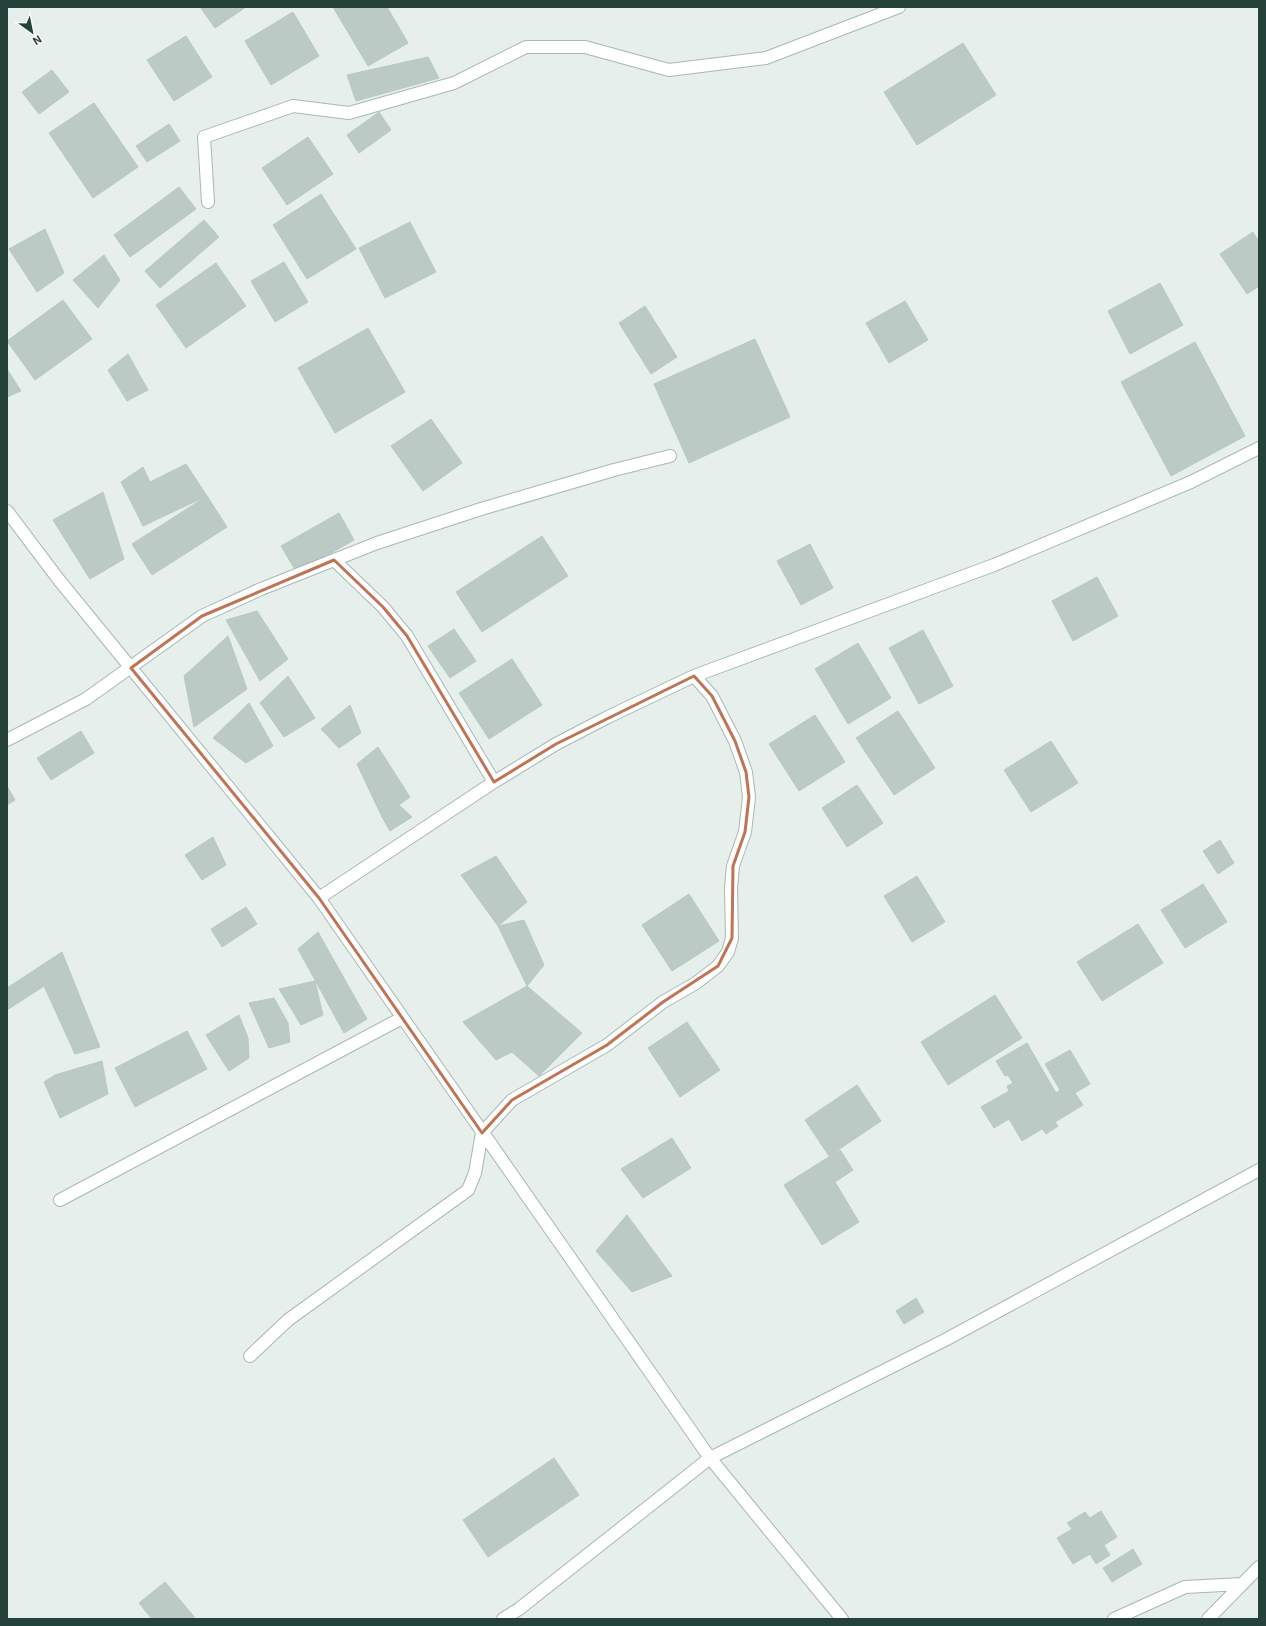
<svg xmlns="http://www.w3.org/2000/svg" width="1266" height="1626" font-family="'Exo 2',sans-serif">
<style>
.building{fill:#bbcac4;stroke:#b8c9c2}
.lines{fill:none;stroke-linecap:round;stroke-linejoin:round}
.minor-casing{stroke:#a8b8b2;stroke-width:14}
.minor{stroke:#fff;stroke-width:12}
.marked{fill:none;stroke:#c07456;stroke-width:3;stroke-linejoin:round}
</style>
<rect width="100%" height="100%" fill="#e6efeb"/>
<!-- building -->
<path class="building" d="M200,7h46l-31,21z
M333,7h54l21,36 -40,23z
M293,12l26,44 -48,29 -26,-44z
M186,36l26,41 -38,24 -27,-41z
M963,43l33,52 -79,50 -33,-53z
M428,57l11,21 -83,23 -9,-26z
M52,70l17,22 -30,22 -17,-22z
M94,103l44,64 -45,31 -44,-65z
M379,112l12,18 -32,23 -12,-18z
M169,124l11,17 -33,21 -11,-16z
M308,137l25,37 -46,31 -25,-37z
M179,187l17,22 -66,48 -16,-22z
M321,194l35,55 -49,30 -34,-54z
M204,220l15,17 -59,51 -15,-17z
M410,222l26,50 -51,26 -26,-50z
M45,229l19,44 -27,19 -28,-43z
M1253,232l6,10v44l-12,8 -27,-40z
M104,255l16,25 -22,28 -25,-28z
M284,262l24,40 -33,20 -24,-41z
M216,263l30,43 -60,42 -30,-43z
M1160,283l23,42 -53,29 -22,-43z
M63,300l29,39 -57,41 -28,-39z
M905,301l23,39 -39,23 -23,-40z
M645,306l32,51 -26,17 -32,-51z
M368,328l37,64 -70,41 -37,-65z
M755,339l35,78 -101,46 -35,-79z
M1195,342l50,94 -74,40 -50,-94z
M128,354l20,36 -21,11 -19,-31z
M7,369l14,22 -14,6z
M431,419l31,44 -39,28 -32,-45z
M186,464l21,32 -64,30 -22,-44 22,-15 7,15z
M103,492l21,67 -34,20 -37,-59z
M207,496l20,31 -75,48 -20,-31z
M339,513l15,27 -57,33 -16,-27z
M542,536l26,40 -86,56 -26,-40z
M810,544l23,44 -32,17 -24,-44z
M1097,577l21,39 -45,25 -21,-40z
M257,611l31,48 -28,22 -34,-61z
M454,629l22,32 -26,17 -22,-32z
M923,630l30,56 -34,18 -30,-56z
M228,636l19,53 -53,38 -10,-51z
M858,643l33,55 -43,26 -33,-55z
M512,659l30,46 -53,34 -30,-46z
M288,676l27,42 -31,19 -24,-34z
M249,703l24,43 -27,17 -33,-25z
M350,705l11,28 -22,15 -18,-19z
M898,711l37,57 -41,27 -38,-57z
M815,715l30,47 -46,29 -30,-47z
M81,731l13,22 -43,27 -14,-22z
M1051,741l27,42 -47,29 -27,-42z
M378,747l32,50 -11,8 13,12 -22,14 -8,-14 -25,-53z
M857,785l26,38 -36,24 -25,-39z
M7,786l8,14 -8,5z
M213,837l13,28 -24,15 -17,-25z
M1220,840l14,23 -16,11 -15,-23z
M496,856l31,46 -29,24 -37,-51z
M917,876l28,46 -33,20 -28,-46z
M1203,884l24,38 -42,26 -24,-38z
M689,894l30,47 -47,30 -30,-46z
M246,907l11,17 -35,23 -11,-18z
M524,920l20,45 -17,21 -29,-60z
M1138,924l25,39 -61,38 -25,-39z
M318,932l49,87 -23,14 -46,-84z
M62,952l38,95 -25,7 -31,-68 -37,24v-22z
M315,981l8,34 -22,10 -22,-36z
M527,986l55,47 -43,43 -27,-24 -16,8 -33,-38z
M995,995l27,43 -74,47 -27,-43z
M274,998l14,25 2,19 -21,6 -20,-45z
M239,1015l9,23 1,20 -20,13 -23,-36z
M687,1022l33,48 -40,27 -32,-49z
M187,1031l20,38 -72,38 -20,-39z
M1027,1043l29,50 4,-3 -15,-26 25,-14 20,34 -15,9 8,12 -28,17 3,4 -12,8 -4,-5 -20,12 -13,-22 -15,9 -13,-21 28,-16 -2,-5 6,-3 -5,-8 -3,1 -9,-15z
M102,1061l6,33 -48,24 -16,-36 11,-7z
M857,1085l24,36 -52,35 -24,-36z
M672,1138l19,30 -48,30 -22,-29z
M840,1150l13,20 -18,12 24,40 -37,23 -38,-60z
M627,1215l45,61 -40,16 -36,-41z
M916,1298l8,14 -20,12 -8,-13z
M554,1458l25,37 -91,62 -25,-37z
M1101,1511l16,26 -13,8 6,10 -14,9 -6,-10 -17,10 -16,-26 15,-9 -5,-6 18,-11 5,6z
M1133,1549l9,15 -30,18 -9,-14z
M165,1582l31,37h-44l-13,-16z"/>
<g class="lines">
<!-- minor casing -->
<g class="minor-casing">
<path id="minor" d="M208,202l-4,-65 89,-31 56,7 105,-30 72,-36h59l84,23 97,-12 133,-51
M7,511l52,69 260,318 391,560 132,161
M334,560l49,47 24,29 87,146
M7,740l79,-41 116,-83 59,-27 116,-46 104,-34 133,-39 56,-14
M319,898l175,-116 62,-38 52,-27 86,-41 300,-111 197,-83 68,-34
M60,1200l342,-182
M250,1356l38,-36 180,-130 7,-17 7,-40 30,-33 95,-55 56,-43 33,-19 22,-17 10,-14 4,-14 -1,-50 2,-22 12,-34 4,-35 -3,-25 -11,-31 -23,-45 -18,-20
M503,1619l16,-10 191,-151 235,-118 314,-170
M1114,1619l71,-32 57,-3
M1208,1619l51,-52"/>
</g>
<!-- minor -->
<use href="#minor" class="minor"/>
</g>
<!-- marked area -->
<path class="marked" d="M334,560l49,47 24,29 87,146 62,-38 138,-68 18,20 23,45 11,31 3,25 -4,35 -12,34 -1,72 -14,28 -55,36 -56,43 -95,55 -30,33 -163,-235 -188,-230 71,-52z"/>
<!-- border -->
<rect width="1266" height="1626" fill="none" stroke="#24423a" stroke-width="16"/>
<!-- north arrow -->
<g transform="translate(32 32) rotate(147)" stroke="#f7fbf9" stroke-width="3" paint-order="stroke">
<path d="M0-3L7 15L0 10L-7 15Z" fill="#24423a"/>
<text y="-6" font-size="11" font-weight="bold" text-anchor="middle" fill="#24423a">N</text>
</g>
</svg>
